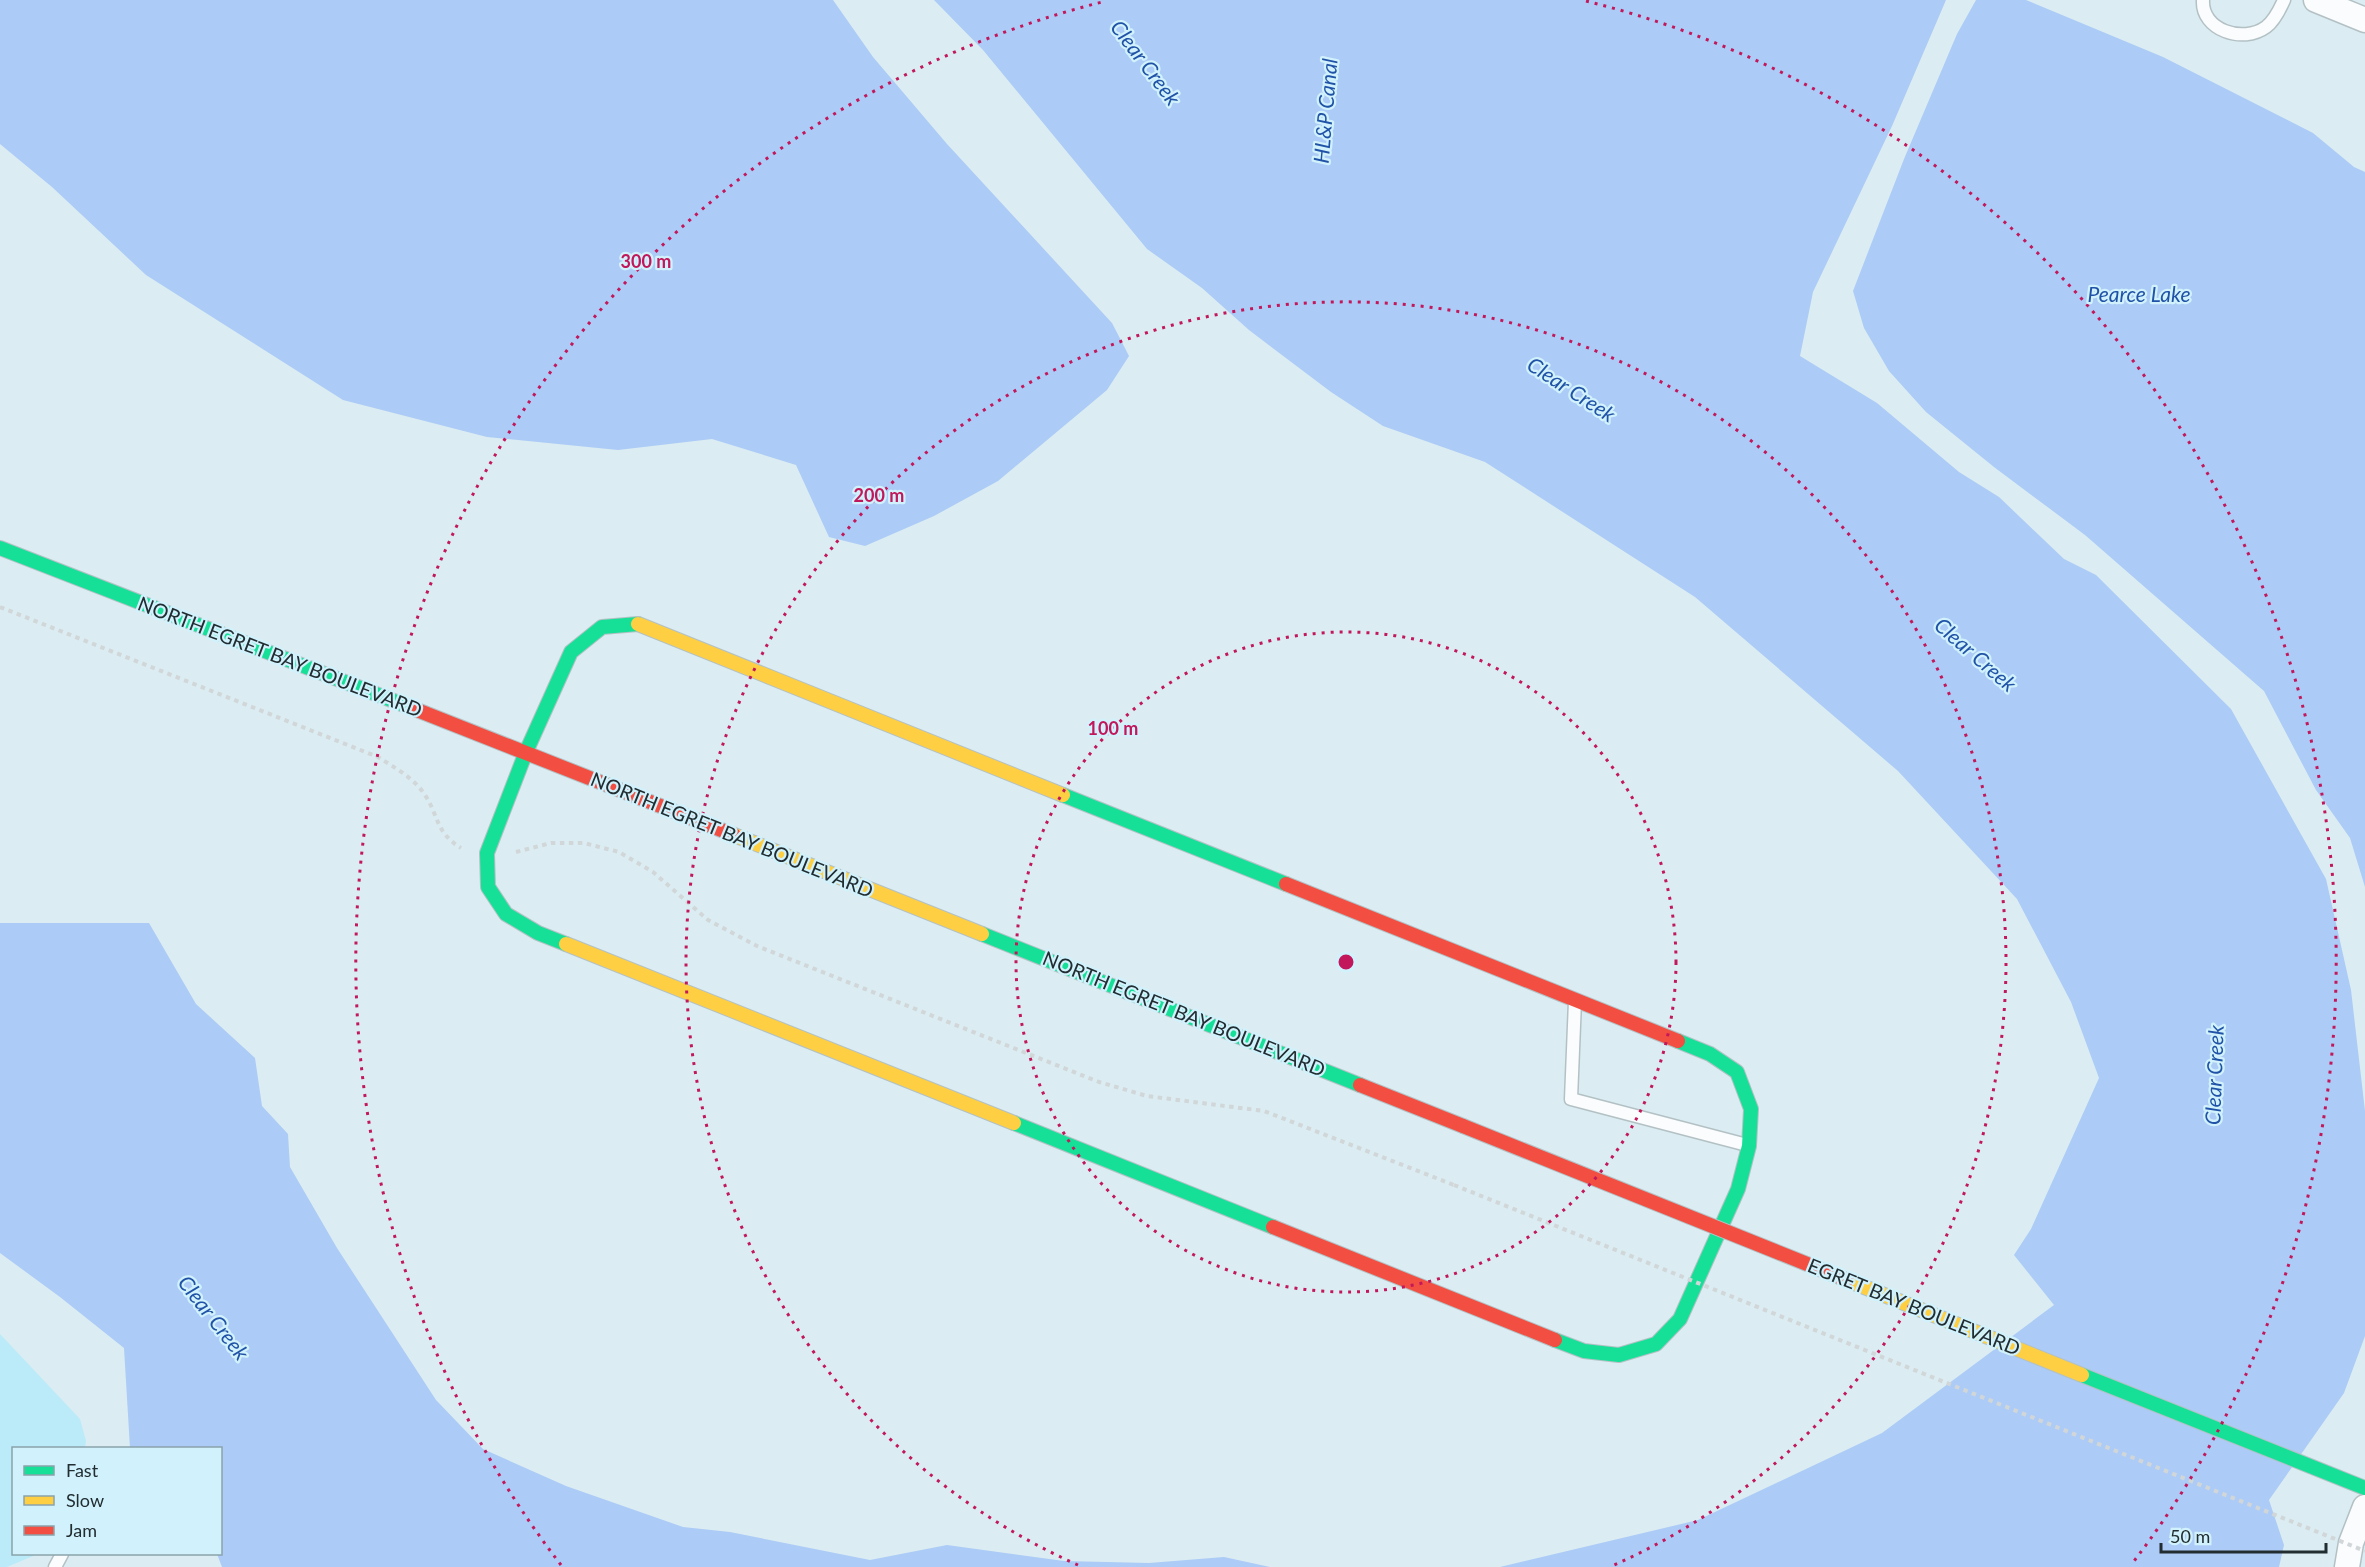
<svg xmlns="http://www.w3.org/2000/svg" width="2365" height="1567" font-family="Lato,sans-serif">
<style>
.green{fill:#bbebf9}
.water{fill:#accbf6}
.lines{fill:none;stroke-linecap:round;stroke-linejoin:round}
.lane-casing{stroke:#b3c1c5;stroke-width:15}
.street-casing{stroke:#b3c1c5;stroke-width:27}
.fast-casing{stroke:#b3c1c5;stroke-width:16}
.slow-casing{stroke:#b3c1c5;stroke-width:16}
.jam-casing{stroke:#b3c1c5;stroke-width:16}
.path{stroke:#d1d6d8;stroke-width:4;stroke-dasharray:4.5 4.5;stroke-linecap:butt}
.lane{stroke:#fafcfd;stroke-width:12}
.street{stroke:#fafcfd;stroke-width:24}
.fast{stroke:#16e098;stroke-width:14}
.slow{stroke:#ffcf43;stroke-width:14}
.jam{stroke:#f24e42;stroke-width:14}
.fast-bridge-casing{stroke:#b3c1c5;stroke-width:16;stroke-linecap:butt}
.slow-bridge-casing{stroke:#b3c1c5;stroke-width:16;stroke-linecap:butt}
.jam-bridge-casing{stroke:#b3c1c5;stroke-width:16;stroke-linecap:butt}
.path-bridge{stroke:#d1d6d8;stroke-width:4;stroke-dasharray:4.5 4.5;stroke-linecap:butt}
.fast-bridge{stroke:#16e098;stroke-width:14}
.slow-bridge{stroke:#ffcf43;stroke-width:14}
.jam-bridge{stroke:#f24e42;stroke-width:14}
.ring{fill:none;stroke:#c2185b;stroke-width:3;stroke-dasharray:3 6}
.labels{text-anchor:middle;stroke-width:4.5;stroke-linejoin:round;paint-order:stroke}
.street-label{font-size:20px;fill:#212d31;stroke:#d1f2fc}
.water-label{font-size:21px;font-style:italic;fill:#2052a7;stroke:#d1f2fc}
.centre{fill:#c2185b;stroke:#d1f2fc;stroke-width:3}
.ring-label{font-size:18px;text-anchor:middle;font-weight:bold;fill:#c2185b;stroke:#d1f2fc;stroke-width:4.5;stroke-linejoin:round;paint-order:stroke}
</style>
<rect width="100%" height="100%" fill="#dbedf2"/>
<!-- green -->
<path class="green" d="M0,1334l80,85 6,22 -1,7h-71v106h24l-31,13h-7z"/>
<!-- water -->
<path class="water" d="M0,0h833l40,57 74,87 165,179 17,33 -22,34 -109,91 -64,35 -69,30 -36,-9 -33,-72 -84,-26 -94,11 -131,-13 -144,-37 -197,-125 -94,-88 -52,-43z
M934,0h1012l-54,126 -79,166 -13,64 77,47 82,69 40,25 65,62 32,16 135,134 95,170 25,111 14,121v225l-21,57 -75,107 15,45 -5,22h-779l198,-47 184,-87 172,-128 -40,-50 17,-26 68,-151 -28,-76 -54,-103 -119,-128 -203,-174 -210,-135 -102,-36 -52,-34 -82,-62 -47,-42 -55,-39 -164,-199z
M1976,0h50l137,57 150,76 41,34 11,5v715l-15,-49 -34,-48 -52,-99 -179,-156 -91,-68 -68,-55 -37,-41 -25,-43 -11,-37 51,-132 53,-125z
M0,923h149l47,81 59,54 7,48 26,28 2,33 47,81 99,152 47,49 83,37 117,41 47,5 140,28 77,-15 117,16 85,2 75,-6 46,10h-1048l-5,-13h3v-106h-90l-6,-100 -64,-51 -60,-44z"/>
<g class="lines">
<!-- lane casing -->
<g class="lane-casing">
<path id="lane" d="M2203,0c-2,30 40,44 63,27 8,-6 14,-18 18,-27
M1575,1001l-4,98 176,46
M55,1567l7,-13"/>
</g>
<!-- street casing -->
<g class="street-casing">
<path id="street" d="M2316,0l49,20
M2347,1567l4,-24 14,-36"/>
</g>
<!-- fast casing -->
<g class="fast-casing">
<path id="fast" d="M0,548l417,162
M1063,795l223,89
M982,934l378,151
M566,944l-28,-11 -32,-19 -18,-27 -1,-34 39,-101 45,-100 31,-25 36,-3
M1014,1123l259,104
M1555,1340l29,11 35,4 37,-11 24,-25 58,-130 11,-43 2,-37 -14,-37 -27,-18 -32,-13"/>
</g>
<!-- slow casing -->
<g class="slow-casing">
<path id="slow" d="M638,624l425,171
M734,835l248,99
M566,944l448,179"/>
</g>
<!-- jam casing -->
<g class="jam-casing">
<path id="jam" d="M417,710l317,125
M1286,884l392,157
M1360,1085l103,41
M1273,1227l282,113"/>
</g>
<!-- path -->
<path class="path" d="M0,607l378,150c17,11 36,21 47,38 14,21 10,37 36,53
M516,852l35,-9h33l35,9 34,20 55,48 49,26 342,136 48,14 117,15 190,74"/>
<!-- lane -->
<use href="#lane" class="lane"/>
<!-- street -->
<use href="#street" class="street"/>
<!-- fast -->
<use href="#fast" class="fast"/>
<!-- slow -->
<use href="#slow" class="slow"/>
<!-- jam -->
<use href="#jam" class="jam"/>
<!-- fast-bridge casing -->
<g class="fast-bridge-casing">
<path id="fast-bridge" d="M2082,1375l283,113"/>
</g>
<!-- slow-bridge casing -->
<g class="slow-bridge-casing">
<path id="slow-bridge" d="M1847,1280l235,95"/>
</g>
<!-- jam-bridge casing -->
<g class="jam-bridge-casing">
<path id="jam-bridge" d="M1463,1126l384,154"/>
</g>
<!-- path-bridge -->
<path class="path-bridge" d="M1454,1185l911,366"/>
<!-- fast-bridge -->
<use href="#fast-bridge" class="fast-bridge"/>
<!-- slow-bridge -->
<use href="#slow-bridge" class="slow-bridge"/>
<!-- jam-bridge -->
<use href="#jam-bridge" class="jam-bridge"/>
</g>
<!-- distance rings -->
<g class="ring">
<circle cx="1346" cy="962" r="330"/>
<path d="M1078 1565A660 660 0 1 1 1614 1565"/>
<path d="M561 1565A990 990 0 0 1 1106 1M1586 1A990 990 0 0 1 2131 1565"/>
</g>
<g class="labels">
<!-- street labels -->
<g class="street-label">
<text transform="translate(280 657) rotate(21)" y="7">NORTH EGRET BAY BOULEVARD</text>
<text transform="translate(732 835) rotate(22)" y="7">NORTH EGRET BAY BOULEVARD</text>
<text transform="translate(1184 1014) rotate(22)" y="7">NORTH EGRET BAY BOULEVARD</text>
<text transform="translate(1914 1307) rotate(22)" y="7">EGRET BAY BOULEVARD</text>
</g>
<!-- water labels -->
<g class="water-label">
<text transform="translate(1145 63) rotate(53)" y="7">Clear Creek</text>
<text transform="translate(1326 111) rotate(-85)" y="7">HL&amp;P Canal</text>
<text x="2139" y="302">Pearce Lake</text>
<text transform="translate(1571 390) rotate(33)" y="7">Clear Creek</text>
<text transform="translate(1975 655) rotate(41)" y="7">Clear Creek</text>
<text transform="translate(2215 1075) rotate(-88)" y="7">Clear Creek</text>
<text transform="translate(213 1318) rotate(52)" y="7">Clear Creek</text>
</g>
</g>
<circle cx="1346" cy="962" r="9" class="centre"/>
<g class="ring-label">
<text x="646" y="268">300 m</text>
<text x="879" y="502">200 m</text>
<text x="1113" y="735">100 m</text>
</g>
<!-- legend -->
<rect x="12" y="1447" width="210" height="108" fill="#d1f2fc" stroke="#8ba3ab" stroke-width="1.5"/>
<rect x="24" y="1466" width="30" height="9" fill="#16e098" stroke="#8ba3ab" stroke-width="1.5"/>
<text x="66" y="1477" font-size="18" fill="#212d31">Fast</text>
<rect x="24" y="1496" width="30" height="9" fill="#ffcf43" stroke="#8ba3ab" stroke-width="1.5"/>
<text x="66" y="1507" font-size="18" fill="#212d31">Slow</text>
<rect x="24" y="1526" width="30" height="9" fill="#f24e42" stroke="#8ba3ab" stroke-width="1.5"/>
<text x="66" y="1537" font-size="18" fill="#212d31">Jam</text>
<!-- scale -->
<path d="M2161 1543v9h165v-9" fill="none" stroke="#212d31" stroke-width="3"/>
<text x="2170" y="1543" font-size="18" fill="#212d31" stroke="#d1f2fc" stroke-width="4.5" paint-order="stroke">50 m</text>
</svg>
